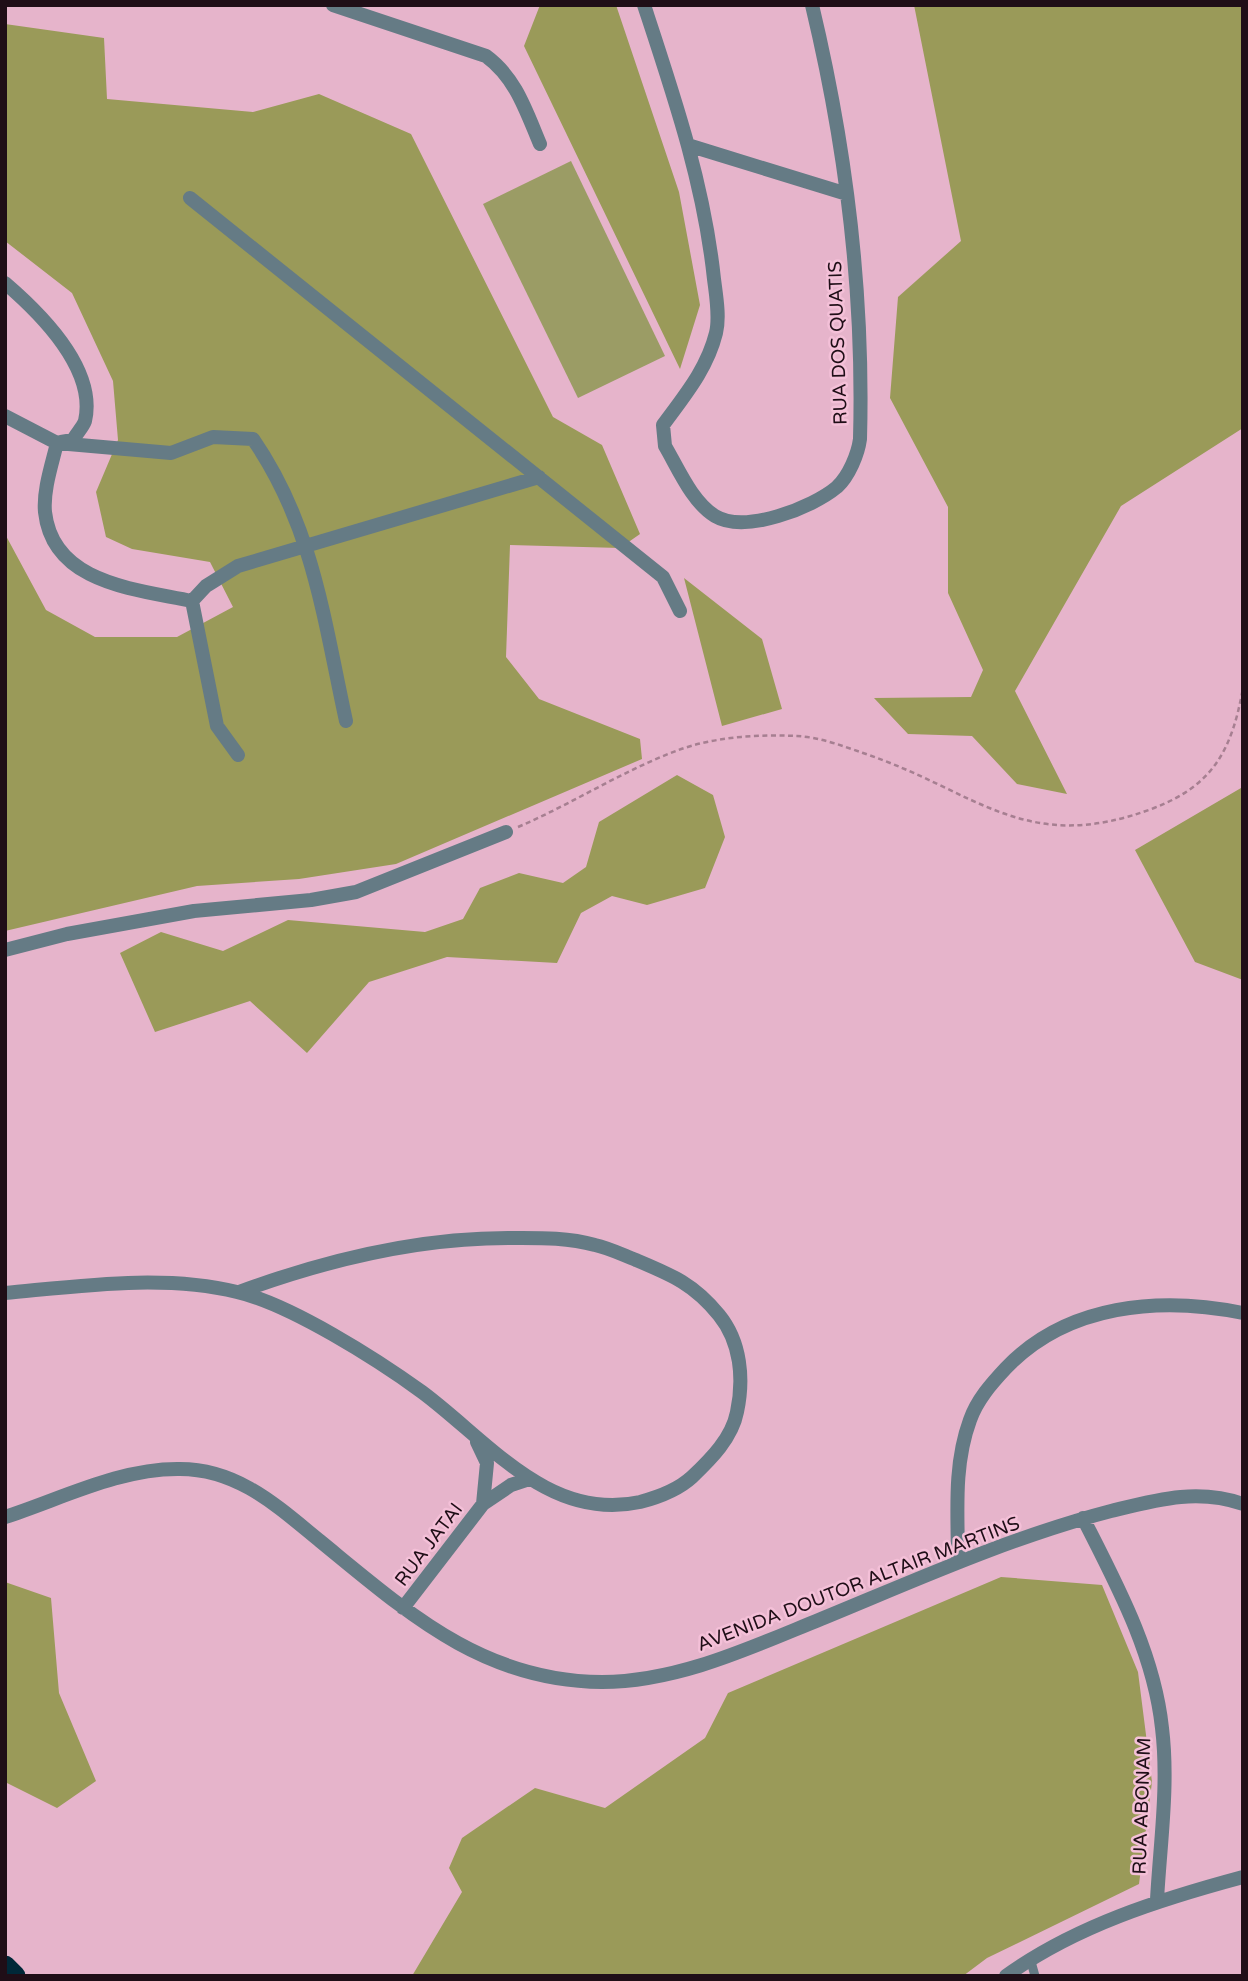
<svg xmlns="http://www.w3.org/2000/svg" width="1248" height="1981" font-family="'Varela Round',sans-serif">
<style>
.green{fill:#9b9c65}
.forest{fill:#9a9a59}
.lines{fill:none;stroke-linecap:round;stroke-linejoin:round}
.path{stroke:#a67f91;stroke-width:2.5;stroke-dasharray:5 3.5;stroke-linecap:butt}
.service{stroke:#657b85;stroke-width:9}
.minor{stroke:#657b85;stroke-width:14}
.motorway{stroke:#002838;stroke-width:21}
.labels{text-anchor:middle;stroke-width:5;stroke-linejoin:round;paint-order:stroke}
.street-label{font-size:19px;fill:#1f0e17;stroke:#f4c0d8}
</style>
<rect width="100%" height="100%" fill="#e6b4cb"/>
<!-- green -->
<path class="green" d="M571,161l94,195 -87,42 -95,-194z"/>
<!-- forest -->
<path class="forest" d="M540,5h76l63,187 21,113 -20,64 -156,-323z
M914,5h329v423l-122,78 -106,185 52,103 -50,-10 -45,-48 -64,-2 -34,-36 97,-1 12,-27 -35,-77v-86l-58,-109 8,-101 63,-56z
M5,24l99,14 3,61 146,13 66,-18 92,40 142,283 49,28 38,89 -20,14 -110,-3 -4,112 33,42 101,40 2,20 -246,105 -97,15 -102,7 -192,45v-397l41,76 49,27h82l56,-30 -23,-45 -78,-13 -26,-12 -10,-45 22,-52 -5,-59 -41,-88 -67,-52z
M684,578l78,61 20,70 -60,17z
M677,775l36,20 12,42 -20,51 -58,17 -35,-9 -31,17 -24,50 -110,-6 -78,25 -62,71 -57,-52 -95,31 -35,-79 41,-21 62,19 65,-31 137,12 38,-13 17,-31 39,-15 44,10 23,-16 13,-45z
M1243,783v197l-48,-18 -60,-112 106,-62z
M1001,1577l101,8 36,87 14,110 -13,102 -152,74 -24,18h-551l50,-84 -13,-24 13,-30 73,-50 70,20 100,-70 23,-45z
M5,1582l46,16 8,95 37,88 -39,27 -52,-26z"/>
<g class="lines">
<!-- path -->
<path class="path" d="M518,827c54,-23 104,-56 158,-76 36,-14 82,-17 121,-15 22,1 46,10 66,17 114,38 162,104 291,55 60,-23 78,-59 89,-120"/>
<!-- service -->
<path class="service" d="M1030,1958l5,18"/>
<!-- minor -->
<path class="minor" d="M333,5l153,51c30,22 40,55 54,88
M644,5c30,91 60,179 70,274 2,16 6,38 2,54 -9,36 -31,62 -53,92l2,21c13,22 27,56 50,70 30,18 97,-8 122,-29 12,-11 21,-33 23,-48 4,-146 -14,-292 -48,-434
M691,146l156,48
M190,198l473,379 17,34
M5,283c35,30 92,86 80,138 -2,6 -9,13 -12,19l-12,2
M5,416l52,27 114,10 42,-16 40,2c60,87 71,181 93,282
M57,443c-5,21 -14,47 -12,69 8,72 91,77 147,89
M238,755l-21,-29 -25,-125 14,-15 32,-20 301,-89
M5,950l62,-16 127,-23 117,-11 45,-8 150,-60
M5,1293c76,-7 158,-19 232,-1 53,12 141,68 185,100 66,49 127,130 218,110 19,-5 38,-12 52,-25 19,-18 40,-39 45,-65 7,-33 4,-70 -18,-97 -25,-31 -47,-40 -83,-55 -13,-5 -27,-12 -41,-15 -29,-8 -57,-7 -87,-7 -93,0 -182,22 -269,54
M483,1504l28,-19 18,-6
M5,1517c56,-18 115,-49 175,-48 58,0 97,37 140,72 87,71 162,140 282,141 76,0 150,-35 219,-63 95,-39 190,-82 290,-108 45,-11 86,-23 132,-7
M1083,1518c34,67 71,135 79,210 7,57 -2,116 -5,172
M958,1562c0,-47 -5,-96 12,-142 7,-20 21,-36 36,-52 61,-64 154,-72 237,-55
M403,1608l80,-104 4,-41 -10,-21
M1006,1976c69,-50 155,-77 237,-99"/>
<!-- motorway -->
<path class="motorway" d="M5,1966l10,10"/>
</g>
<g class="labels">
<!-- street labels -->
<g class="street-label">
<text transform="translate(837 343) rotate(-92)" y="7">RUA DOS QUATIS</text>
<text transform="translate(428 1544) rotate(-53)" y="7">RUA JATAI</text>
<text transform="translate(858 1583) rotate(-21)" y="7">AVENIDA DOUTOR ALTAIR MARTINS</text>
<text transform="translate(1141 1806) rotate(-88)" y="7">RUA ABONAM</text>
</g>
</g>
<!-- border -->
<rect width="1248" height="1981" fill="none" stroke="#1f0e17" stroke-width="14"/>
</svg>
